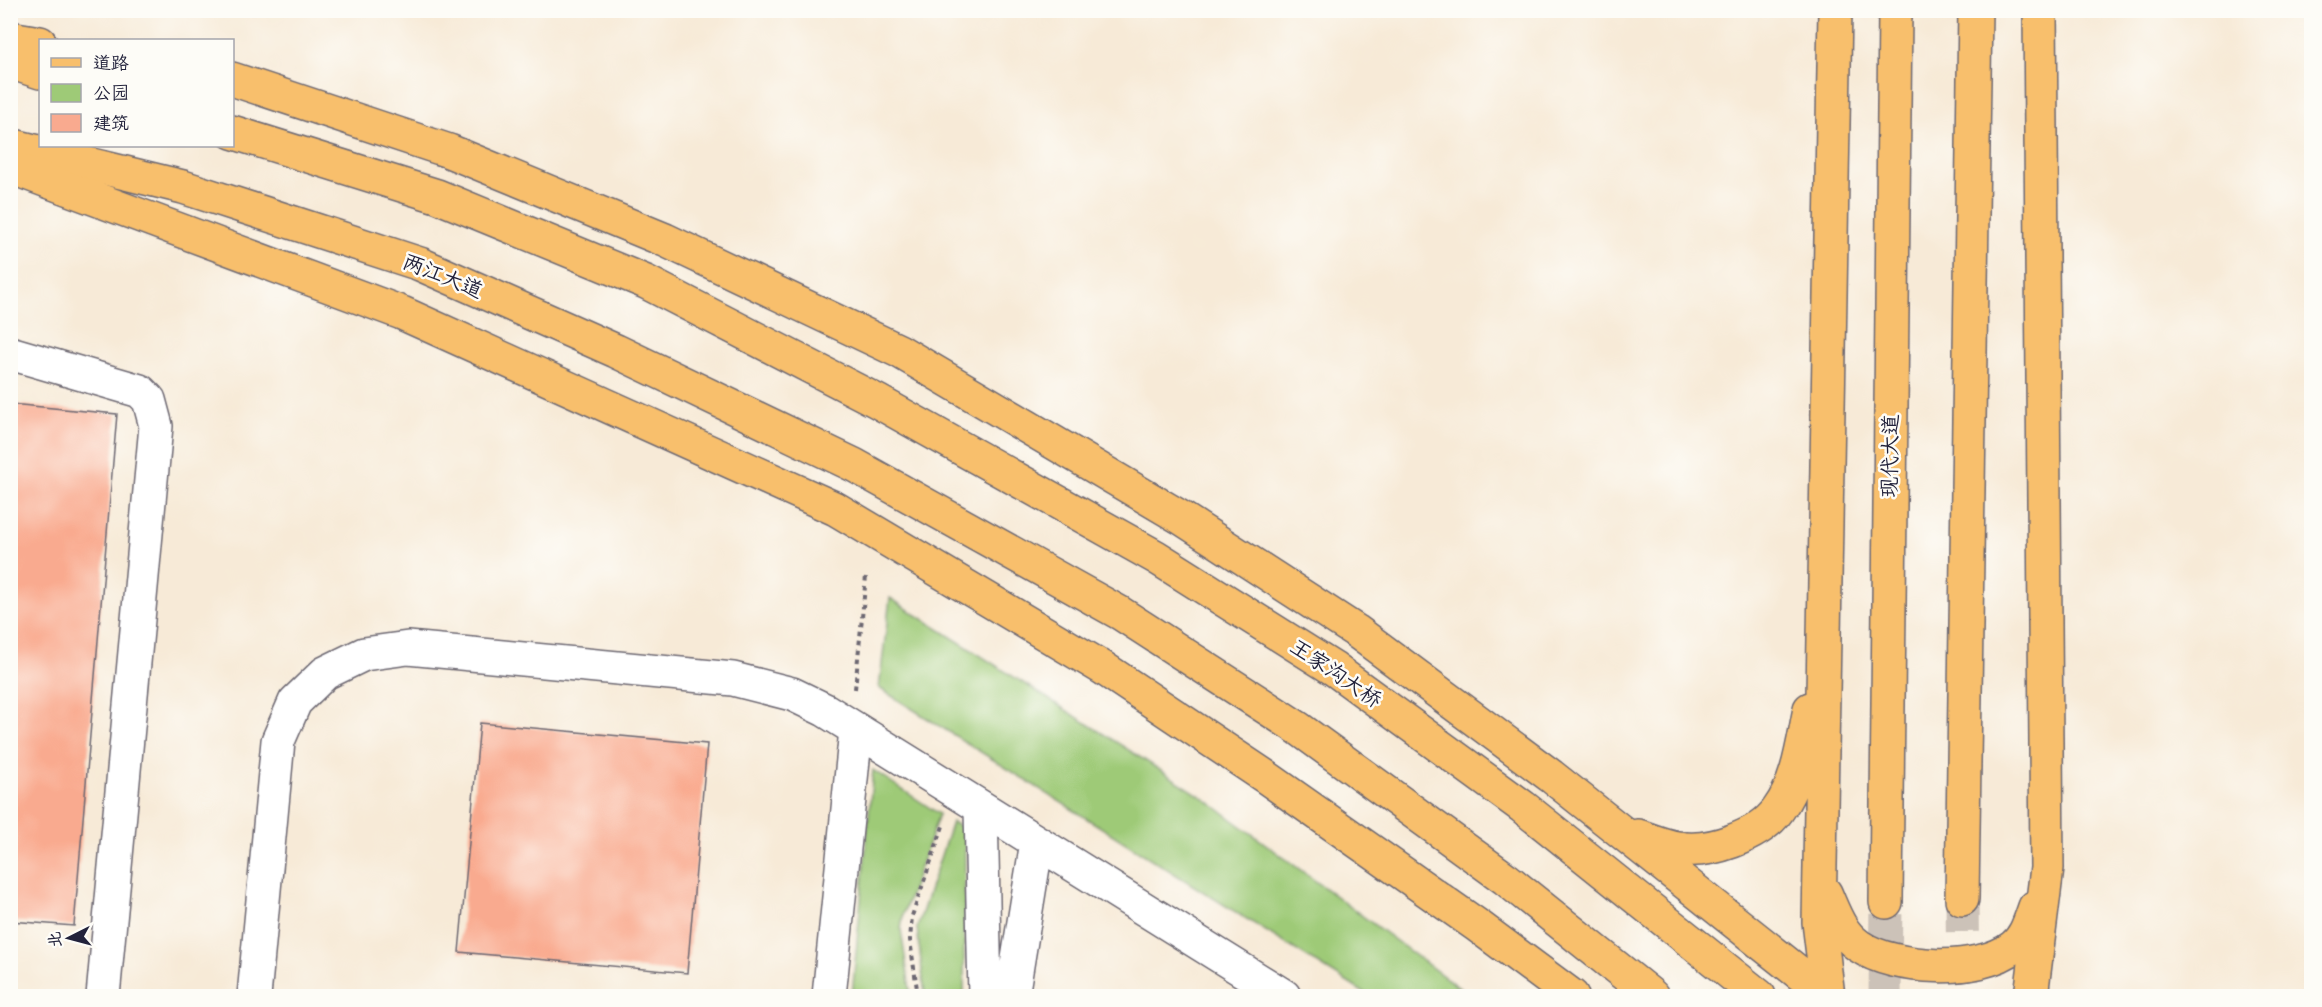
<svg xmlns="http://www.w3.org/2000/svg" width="2322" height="1007" font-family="Mali,'LXGW WenKai TC',sans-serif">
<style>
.green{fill:#9eca77;stroke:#607659;stroke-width:1.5}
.building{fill:#f9aa8f}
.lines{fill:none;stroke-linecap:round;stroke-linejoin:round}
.highway-tunnel{stroke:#ccc2b8;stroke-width:33;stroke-dasharray:33 16;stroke-linecap:butt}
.minor-casing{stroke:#6d6872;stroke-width:36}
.major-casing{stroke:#6d6872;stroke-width:36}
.highway-casing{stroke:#6d6872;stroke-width:36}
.path{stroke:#6d6872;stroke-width:4;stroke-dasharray:4.5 4.5;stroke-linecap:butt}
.minor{stroke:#fff;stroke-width:33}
.major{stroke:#f8bf6c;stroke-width:33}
.highway{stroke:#f8bf6c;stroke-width:33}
.labels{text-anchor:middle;stroke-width:5;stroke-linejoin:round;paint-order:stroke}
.street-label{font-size:21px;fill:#22223b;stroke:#fdfcf7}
</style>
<rect width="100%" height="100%" fill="#fdfcf7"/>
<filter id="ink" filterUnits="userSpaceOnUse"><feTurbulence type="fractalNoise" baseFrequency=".0167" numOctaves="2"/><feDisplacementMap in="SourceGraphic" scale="12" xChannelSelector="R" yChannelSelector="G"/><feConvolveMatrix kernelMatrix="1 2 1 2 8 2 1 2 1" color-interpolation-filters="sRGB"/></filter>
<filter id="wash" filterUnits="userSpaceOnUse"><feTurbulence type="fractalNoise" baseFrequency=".008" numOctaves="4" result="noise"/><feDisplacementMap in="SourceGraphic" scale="24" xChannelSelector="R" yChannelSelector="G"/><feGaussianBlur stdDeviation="1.35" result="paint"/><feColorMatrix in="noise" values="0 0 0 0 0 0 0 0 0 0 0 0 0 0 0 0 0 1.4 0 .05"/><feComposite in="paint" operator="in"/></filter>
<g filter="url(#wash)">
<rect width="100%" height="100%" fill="#f7ead7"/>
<!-- green -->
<path class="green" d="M890,598l311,198 269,200h-101l-490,-308z
M873,770l66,44 -36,101 -2,15 10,66h-59z
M952,822l13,7 -1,167h-39l-8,-68z"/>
<g id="blocks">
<!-- building -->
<path class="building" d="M10,404l107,10 -43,512 -64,-5z
M480,723l227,21 -20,229 -228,-21z"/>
</g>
</g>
<g filter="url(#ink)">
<use href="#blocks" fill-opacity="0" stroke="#6d6872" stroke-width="1.5"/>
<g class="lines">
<!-- highway-tunnel -->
<path class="highway-tunnel" d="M1962,899l1,97
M1885,996l1,-94"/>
<!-- minor casing -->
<g class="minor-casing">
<path id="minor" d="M10,353l130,38 9,9 7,26 -53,570
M981,808l4,188
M254,996l24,-255 17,-39 30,-29 39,-19 44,-6 325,31 59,15 33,16 459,286
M829,996l27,-266
M1012,996l25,-154"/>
</g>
<!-- major casing -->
<g class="major-casing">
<path id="major" d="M10,62l30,10
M232,132l205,64 209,86 231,119 279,156 178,112 189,138 236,189
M10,145l173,42 237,77 196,87 238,114 266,148 178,115 208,151 146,117"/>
</g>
<!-- highway casing -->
<g class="highway-casing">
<path id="highway" d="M10,38l30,5
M232,79l217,72 216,89 234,111 281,166 176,114 195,145 277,220
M10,167l392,146 434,196 267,159 163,109 212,149 94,70
M1638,836c13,4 26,10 40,12 30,6 82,-12 100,-38 21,-28 25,-68 32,-101
M1825,893c9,20 15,40 34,53 35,24 121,28 154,1 13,-10 17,-26 22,-40
M1962,899l13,-889
M1886,902l9,-892
M1828,996l-9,-74 16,-912
M2031,996l16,-128 -7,-858"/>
</g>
<!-- path -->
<path class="path" d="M855,689l11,-113
M918,996l-8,-56 2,-24 32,-93"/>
<!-- minor -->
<use href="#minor" class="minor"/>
<!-- major -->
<use href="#major" class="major"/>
<!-- highway -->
<use href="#highway" class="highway"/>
</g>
</g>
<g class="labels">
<!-- street labels -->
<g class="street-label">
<text transform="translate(443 276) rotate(22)" y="7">两江大道</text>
<text transform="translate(1890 456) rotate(-89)" y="7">现代大道</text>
<text transform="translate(1336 673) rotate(34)" y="7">王家沟大桥</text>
</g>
</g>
<!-- margin -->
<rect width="2322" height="1007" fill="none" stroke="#fdfcf7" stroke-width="36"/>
<!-- legend -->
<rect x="39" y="39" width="195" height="108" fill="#fdfcf7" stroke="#a5a5ac" stroke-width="1.5"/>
<rect x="51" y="58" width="30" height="9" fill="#f8bf6c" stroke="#a5a5ac" stroke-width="1.5"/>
<text x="93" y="69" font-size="18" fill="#22223b">道路</text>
<rect x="51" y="84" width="30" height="18" fill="#9eca77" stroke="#a5a5ac" stroke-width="1.5"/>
<text x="93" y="99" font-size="18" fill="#22223b">公园</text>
<rect x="51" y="114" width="30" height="18" fill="#f9aa8f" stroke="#a5a5ac" stroke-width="1.5"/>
<text x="93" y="129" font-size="18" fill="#22223b">建筑</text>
<!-- north arrow -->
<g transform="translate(69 938) rotate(264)" stroke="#fdfcf7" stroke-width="4.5" paint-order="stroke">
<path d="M0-4.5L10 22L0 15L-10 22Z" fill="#22223b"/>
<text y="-9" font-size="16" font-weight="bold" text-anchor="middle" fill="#22223b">北</text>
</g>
</svg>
